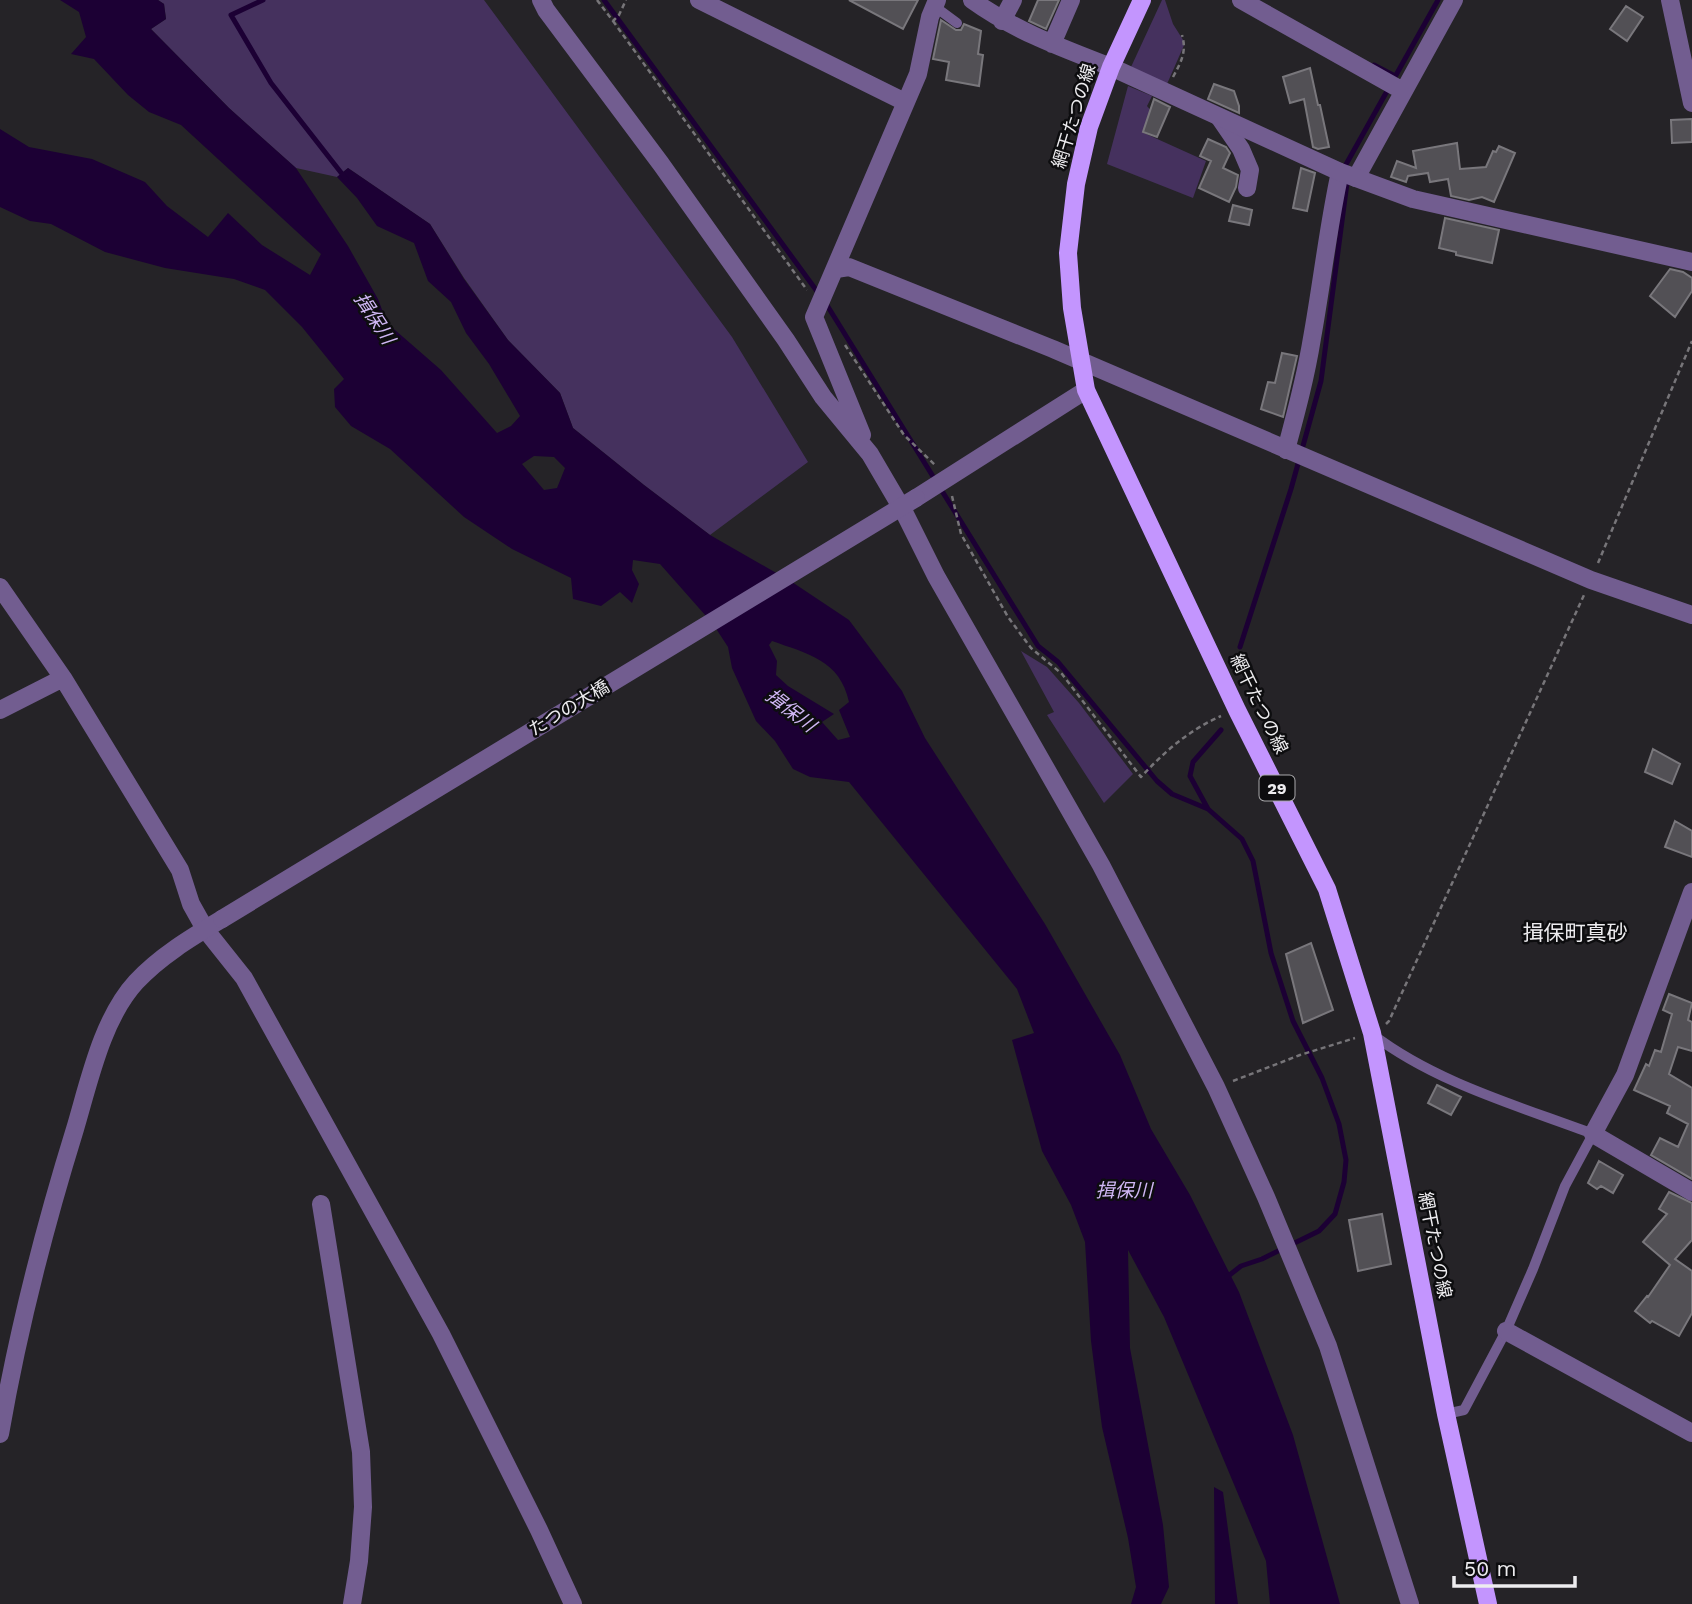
<svg xmlns="http://www.w3.org/2000/svg" width="1692" height="1604" font-family="'Work Sans','Noto Sans JP',sans-serif">
<style>
.green{fill:#45315e}
.water{fill:#1c0034;fill-rule:evenodd}
.lines{fill:none;stroke-linecap:round;stroke-linejoin:round}
.stream{stroke:#1c0034;stroke-width:5}
.building{fill:#525055;stroke:#79777c;stroke-width:2}
.path{stroke:#777579;stroke-width:2.5;stroke-dasharray:5 3.5;stroke-linecap:butt}
.service{stroke:#725d90;stroke-width:10}
.minor{stroke:#725d90;stroke-width:18}
.tertiary{stroke:#725d90;stroke-width:18}
.primary{stroke:#c395fe;stroke-width:18}
.tertiary-bridge{stroke:#725d90;stroke-width:18}
.labels{text-anchor:middle;stroke-width:5;stroke-linejoin:round;paint-order:stroke}
.shield{fill:#0d0d0f;stroke:#aaa9ac;stroke-width:2}
.shield-label{font-size:16px;font-weight:bold;fill:#edecef}
.street-label{font-size:18px;fill:#edecef;stroke:#0d0d0f}
.water-label{font-size:19px;font-style:italic;fill:#cfb6f4;stroke:#0d0d0f}
.quarter-label{font-size:21px;fill:#edecef;stroke:#0d0d0f}
</style>
<rect width="100%" height="100%" fill="#252327"/>
<!-- green -->
<path class="green" d="M158,0h326l248,337 76,125 -98,73 -66,-50 -71,-57 -13,-35 -52,-53 -44,-62 -34,-54 -82,-56 -11,9 -41,-9 -67,-60 -78,-79 15,-10 -2,-15z
M1162,0h3l8,24 12,19 -18,41 -36,-17z
M1128,86l24,10 -5,10 5,6 -8,21 62,28 -13,37 -86,-34z
M1021,651l26,16 32,36 54,71 -29,29 -57,-88 7,-3z"/>
<!-- water -->
<path class="water" d="M60,0h98l6,4 2,15 -15,10 78,79 67,60 52,78 30,53 9,24 54,47 56,63 14,-7 9,-10 -31,-52 -23,-31 -15,-31 -23,-21 -14,-38 -37,-17 -20,-28 -20,-21 11,-9 82,56 34,55 44,61 52,53 13,35 71,57 66,50 82,47 57,38 53,71 23,47 120,186 75,131 31,74 39,66 49,97 54,143 47,169h-70l-4,-43 -102,-244 -36,-67 2,98 33,177 6,62 -8,17h-30l5,-17 -8,-49 -26,-111 -11,-86 -6,-99 -14,-37 -29,-54 -30,-111 22,-7 -17,-44 -168,-207 -39,-5 -17,-8 -18,-28 -19,-20 -24,-53 -4,-21 -15,-23 -53,-60 -27,-4 -1,10 7,14 -7,19 -12,-11 -19,14 -28,-7 -2,-21 -59,-29 -48,-32 -74,-68 -39,-23 -16,-19 -1,-18 10,-10 -42,-52 -37,-37 -31,-11 -69,-11 -60,-16 -54,-28 -21,-3 -30,-14v-78l29,18 63,12 53,23 22,24 41,31 20,-24 34,32 48,30 11,-21 -140,-129 -32,-13 -21,-17 -34,-36 -23,-5 15,-17 -7,-25zM534,456l20,1 11,11 -8,20 -13,2 -22,-26zM772,641c36,13 68,19 77,61l-10,8 11,27 -12,3 -16,-18 12,-8 -46,-28 -12,-11 1,-14 -8,-16z
M1214,1487l9,5 15,112h-23z"/>
<g class="lines">
<!-- stream -->
<path class="stream" d="M263,0l-32,15 40,68 75,96
M604,0l215,294
M1374,65l21,11
M1344,168l94,-168
M825,302l213,344 20,16 99,119 15,13 36,15
M1240,647l51,-158 30,-108 26,-198 -2,-6
M1221,730l-28,32 -3,14 18,33 34,30 11,22 18,92 22,68 29,57 17,46 7,36 -2,22 -9,32 -16,17 -57,28 -21,7 -14,11"/>
</g>
<!-- building -->
<path class="building" d="M849,0h69l-15,29z
M1038,0h21l-13,29 -17,-8z
M1626,6l17,11 -16,24 -17,-12z
M941,20l15,10h5l3,-6 17,7 -3,23 5,1 -4,31 -33,-6 3,-18 -16,-3z
M1310,68l8,37h2l9,42 -11,2 -5,-2 -9,-48 -14,4 -7,-26z
M1214,84l20,7 5,15v7l-31,-14z
M1154,99l16,8 -13,30 -14,-5z
M1692,119v23l-20,1 -1,-23z
M1208,139l18,8 4,6 -7,15 15,7 -2,12 -7,15 -30,-14 12,-27 -11,-5z
M1457,143l3,26 26,-2 7,-16 3,1 3,-6 16,7 -21,49 -12,-5 -13,3 -18,-4 -3,-17 -18,3 -2,-9 -20,3 -2,6 -15,-5 6,-16 19,7 -3,-17z
M1301,168l14,5 -8,38 -14,-3z
M1233,205l19,5 -3,15 -20,-4z
M1445,218l54,12 -7,33 -36,-8v-3l-17,-4z
M1670,269l13,3 9,6v13l-17,26 -25,-21z
M1282,353l15,3 -14,61 -22,-8 7,-27 7,1z
M1653,749l27,15 -8,20 -27,-12z
M1675,821l17,10v26l-27,-10z
M1311,943l22,67 -30,13 -17,-69z
M1669,994l23,9 -4,17 4,2v29l-14,-4 -9,27 23,14v91l-41,-24 9,-17 18,9 10,-23 -21,-11 3,-7 -36,-16 12,-26 3,2 6,-16 6,2 11,-38 -9,-4z
M1437,1085l24,12 -10,18 -23,-12z
M1599,1161l24,14 -10,18 -12,-7 -4,3 -9,-6z
M1669,1192l23,11v37l-17,19 17,12v42l-13,23 -27,-15 -2,2 -15,-12 12,-15 1,1 22,-32 -27,-23 24,-28 -8,-5z
M1382,1214l9,50 -33,7 -9,-51z"/>
<g class="lines">
<!-- path -->
<path class="path" d="M597,0l16,21 6,-6 7,-15
M613,21l194,269
M1173,77c8,-15 14,-25 9,-42
M845,345l59,90 31,30
M952,496l9,38 47,83 23,31 31,26 79,103c23,-25 48,-47 80,-61
M1598,563l94,-222
M1386,1024l3,-3 195,-426
M1233,1081l67,-26 55,-17"/>
<!-- service -->
<path class="service" d="M934,6l23,17
M1372,1034c64,49 147,72 221,100l-28,52 -32,83 -27,62 -42,79 -18,4"/>
<!-- minor -->
<path class="minor" d="M541,0l5,10 115,154 125,176 37,57 47,57 34,58 32,64 165,289 115,222 50,110 62,149 82,258
M699,0l206,102
M972,0c43,31 90,48 139,67
M1241,0l162,91
M1670,0l22,103
M1002,21l11,-21
M1052,44l19,-44
M1219,117l22,32 9,21 -3,18
M1356,178l98,-178
M836,269l13,-2 204,82 538,231 101,35
M862,435l-48,-118 104,-243 12,-57 7,-17
M1286,450c10,-37 20,-74 26,-112 10,-55 16,-111 28,-166
M0,587l63,91 117,192 11,34 14,25 39,49 197,356 98,196 34,74
M0,710l63,-32
M1692,892l-67,183 -32,59 99,58
M321,1204l40,248 2,55 -4,54 -7,43
M1506,1331l186,102"/>
<!-- tertiary -->
<path class="tertiary" d="M1111,67l229,105 73,27 279,63
M916,498l170,-108
M0,1434c18,-104 44,-205 75,-305 14,-47 27,-110 61,-147 24,-26 56,-45 86,-63"/>
<!-- primary -->
<path class="primary" d="M1142,0l-31,67 -22,60 -13,57 -8,69 4,55 14,82 151,320 90,179 45,144 74,381 42,190"/>
<!-- tertiary-bridge -->
<path class="tertiary-bridge" d="M222,919l694,-421"/>
</g>
<g class="labels">
<!-- shield labels -->
<rect class="shield" x="1259.5" y="775.5" width="35" height="25" rx="5"/>
<g class="shield-label">
<text x="1277" y="794">29</text>
</g>
<!-- street labels -->
<g class="street-label">
<text transform="translate(1074 116) rotate(-73)" y="6">網干たつの線</text>
<text transform="translate(1259 704) rotate(64)" y="6">網干たつの線</text>
<text transform="translate(569 708) rotate(-31)" y="6">たつの大橋</text>
<text transform="translate(1435 1245) rotate(79)" y="6">網干たつの線</text>
</g>
<!-- water labels -->
<g class="water-label">
<text transform="translate(375 318) rotate(57)" y="7">揖保川</text>
<text transform="translate(791 710) rotate(38)" y="7">揖保川</text>
<text x="1124" y="1197">揖保川</text>
</g>
<!-- quarter labels -->
<g class="quarter-label">
<text x="1575" y="940">揖保町真砂</text>
</g>
</g>
<!-- scale -->
<path d="M1454 1576v10h121v-10" fill="none" stroke="#edecef" stroke-width="3.5"/>
<text x="1464" y="1576" font-size="21" fill="#edecef" stroke="#0d0d0f" stroke-width="5" paint-order="stroke">50 m</text>
</svg>
